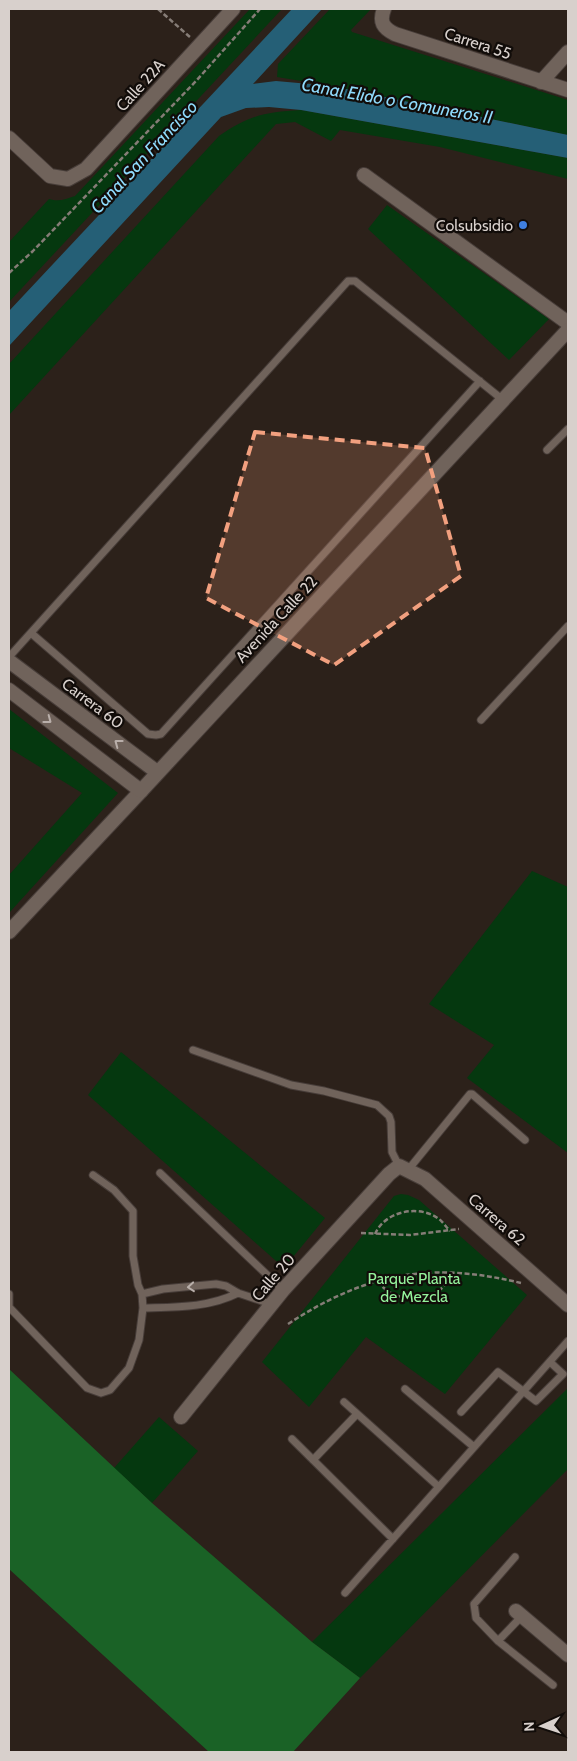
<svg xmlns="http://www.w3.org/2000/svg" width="577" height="1761" font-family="Cabin,sans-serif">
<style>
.green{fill:#05380f}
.forest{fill:#1a6226}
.water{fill:#255f76}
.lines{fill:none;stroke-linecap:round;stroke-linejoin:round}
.service-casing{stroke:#473d39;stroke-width:9}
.minor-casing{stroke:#473d39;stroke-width:16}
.tertiary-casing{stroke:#473d39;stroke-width:16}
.path{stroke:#867d77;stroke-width:2.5;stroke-dasharray:5 2.5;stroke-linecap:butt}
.service{stroke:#70635b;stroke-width:7}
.minor{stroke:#70635b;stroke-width:14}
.tertiary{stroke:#70635b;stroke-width:14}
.oneway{stroke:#b9afaa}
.marked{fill:#f2a07f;fill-opacity:0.2;stroke:#f2a07f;stroke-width:4;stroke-dasharray:10 6;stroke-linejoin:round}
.shop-dot{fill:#3f7fe0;stroke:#110c09;stroke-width:2}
.labels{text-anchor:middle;stroke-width:4.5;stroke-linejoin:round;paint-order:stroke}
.street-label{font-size:16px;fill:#d8d0cc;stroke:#110c09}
.poi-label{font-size:16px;fill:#d8d0cc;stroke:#110c09;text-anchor:end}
.park-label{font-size:16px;fill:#94f19b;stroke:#110c09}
.water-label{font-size:18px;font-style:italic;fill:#8fdbfc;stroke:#110c09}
</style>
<rect width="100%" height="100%" fill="#2c211a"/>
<!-- green -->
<path class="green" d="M250,9h32l-273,293v-60l40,-43c10,3 17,0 26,-3z
M330,9h41l-20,21 1,2 216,68v35l-236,-49 -55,-9 1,-13z
M301,110l267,48v21l-128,-32 -100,-17 -9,11 -36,-19 -19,2 -267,291v-51l210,-228c30,-21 47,-24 82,-26z
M387,205l162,114 -40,41 -141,-131z
M9,709l109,84 -109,120v-38l73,-82 -73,-45z
M532,871l36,16v266l-101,-75 27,-33 -65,-41z
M121,1052l204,166 -41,50 -196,-173z
M401,1194l7,1 11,5 108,95 -82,99 -79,-57 -57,70 -47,-45 132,-166z
M568,1388v83l-1,-1 -207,208 -48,-36z
M159,1417l39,34 -46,52 -38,-35z"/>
<!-- forest -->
<path class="forest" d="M9,1369l143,134 160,139 48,36 -67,74h-84l-200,-183z"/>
<!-- water -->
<path class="water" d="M292,9h30l-69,75 23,-3 56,5 236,49v23l-267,-48 -32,-3 -23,1 -25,9 -212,229v-35z"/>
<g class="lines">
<!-- service casing -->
<g class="service-casing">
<path id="service" d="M547,450l21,-21
M31,633l117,101 8,1 5,-1 319,-353
M9,657l339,-376h7l148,119
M481,720l87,-94
M193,1050l98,35 33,6 53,14 12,11 2,6 1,30 7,14
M408,1170l62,-76h2l53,46
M160,1173l123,117
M9,1294v13l78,81 14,5 9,-3 19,-22 10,-28 4,-32 -1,-14 -4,-9 -5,-29v-45l-19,-21 -21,-15
M142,1294l21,-5 53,-5 10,2 12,7 33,11
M143,1308c32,-1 65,0 95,-15
M405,1389l69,58
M344,1402l95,85
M461,1412l37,-40 38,29 27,-27 -13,-12
M292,1439l101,100
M313,1460l44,-46
M515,1557l-41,47 2,14 22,23 24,-25
M345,1593l223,-252
M498,1641l55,44"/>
</g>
<!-- minor casing -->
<g class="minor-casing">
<path id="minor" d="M384,9c-5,13 -1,19 11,25l173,56
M541,82l27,-30
M9,138l41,38 18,3 18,-10 147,-160
M364,175l204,148
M9,932l132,-141
M181,1417l102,-127 106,-116 10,-8 26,13 143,126
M516,1611l52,44"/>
</g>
<!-- tertiary casing -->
<g class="tertiary-casing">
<path id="tertiary" d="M9,661l148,111
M9,690l132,101 427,-461"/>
</g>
<!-- path -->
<path class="path" d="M158,9l33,29
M9,273l24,-22 163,-170 64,-72
M361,1233l49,2 49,-6
M375,1234c10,-23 44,-30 64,-15 4,3 7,8 11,12
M378,1281c11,18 39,22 57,12 8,-4 13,-12 18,-20
M288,1324c78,-51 142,-63 233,-41"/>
<!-- service -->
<use href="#service" class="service"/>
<!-- minor -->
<use href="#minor" class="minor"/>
<!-- tertiary -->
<use href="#tertiary" class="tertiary"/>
</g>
<!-- one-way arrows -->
<defs><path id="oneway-chevron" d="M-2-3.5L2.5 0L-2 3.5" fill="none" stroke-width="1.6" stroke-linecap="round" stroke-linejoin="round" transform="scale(1.25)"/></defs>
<g class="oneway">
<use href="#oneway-chevron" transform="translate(48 720) rotate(37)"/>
<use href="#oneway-chevron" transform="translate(118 743) rotate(-143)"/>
<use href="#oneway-chevron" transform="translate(191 1287) rotate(175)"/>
</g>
<!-- marked area -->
<path class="marked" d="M255,432l170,16 36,128 -127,89 -128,-67z"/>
<!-- markers -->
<circle class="shop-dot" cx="523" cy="225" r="5"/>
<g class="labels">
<!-- street labels -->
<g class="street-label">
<text transform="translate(478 43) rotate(18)" y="6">Carrera 55</text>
<text transform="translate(140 85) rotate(-48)" y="6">Calle 22A</text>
<text transform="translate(276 619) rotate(-47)" y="6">Avenida Calle 22</text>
<text transform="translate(93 703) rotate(37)" y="6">Carrera 60</text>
<text transform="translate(497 1219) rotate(41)" y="6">Carrera 62</text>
<text transform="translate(273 1277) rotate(-49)" y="6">Calle 20</text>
</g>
<!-- poi labels -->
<g class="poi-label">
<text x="513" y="231">Colsubsidio</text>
</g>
<!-- park labels -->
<g class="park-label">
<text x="414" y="1284">Parque Planta<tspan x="414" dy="18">de Mezcla</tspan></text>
</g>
<!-- water labels -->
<g class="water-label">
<text transform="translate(397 101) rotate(10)" y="6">Canal Elido o Comuneros II</text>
<text transform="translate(144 157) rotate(-47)" y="6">Canal San Francisco</text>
</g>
</g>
<!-- border -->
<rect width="577" height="1761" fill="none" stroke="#d8d0cc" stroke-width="20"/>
<!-- north arrow -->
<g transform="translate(542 1726) rotate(267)" stroke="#110c09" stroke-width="4" paint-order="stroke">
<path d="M0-4L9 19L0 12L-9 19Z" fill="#d8d0cc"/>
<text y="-8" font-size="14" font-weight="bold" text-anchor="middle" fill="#d8d0cc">N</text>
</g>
</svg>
